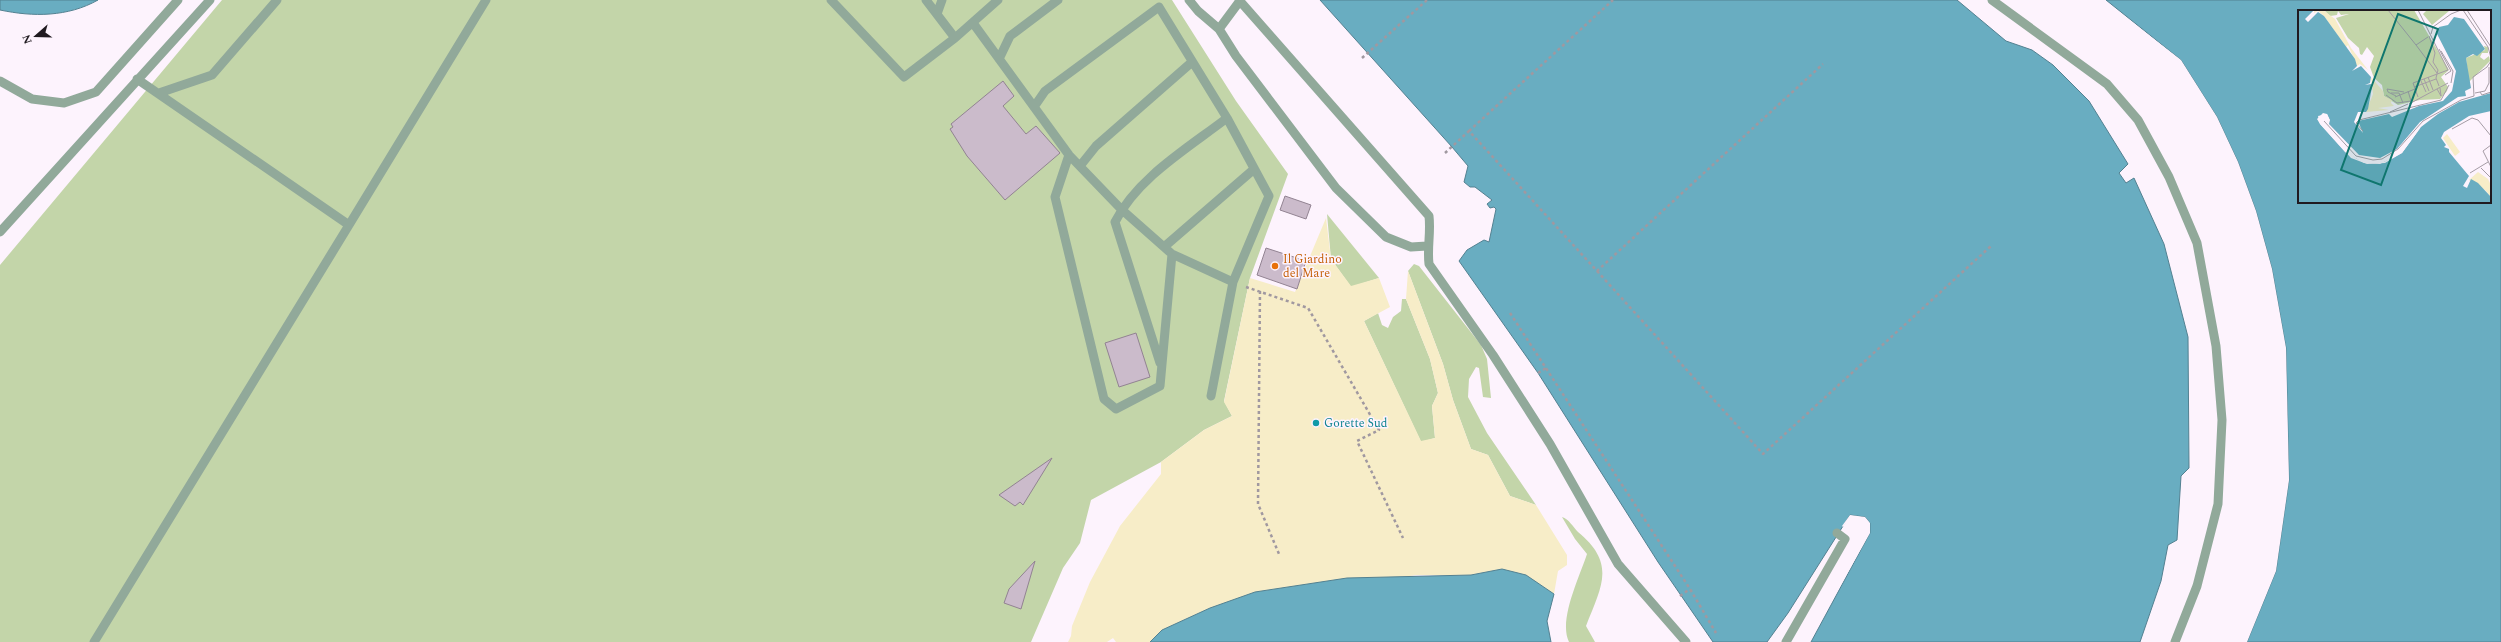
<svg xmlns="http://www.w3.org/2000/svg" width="2501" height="642" font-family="Spectral,serif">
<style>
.green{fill:#c3d5a9}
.sand{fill:#f7edc8}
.water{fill:#69adc1;stroke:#538191;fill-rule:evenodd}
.pier{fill:#fdf3fd}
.building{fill:#cbbbcb;stroke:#928392}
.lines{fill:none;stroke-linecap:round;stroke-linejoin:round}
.path{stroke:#a098a0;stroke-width:2.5;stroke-dasharray:3 3;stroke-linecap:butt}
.service{stroke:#91a99a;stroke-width:9}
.food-dot{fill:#e8710a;stroke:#fdf3fd;stroke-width:1.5}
.culture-dot{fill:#0f9aa8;stroke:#fdf3fd;stroke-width:1.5}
.labels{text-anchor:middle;stroke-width:3;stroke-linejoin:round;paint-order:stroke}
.food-label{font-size:12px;fill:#c56008;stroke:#fdf3fd;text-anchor:start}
.culture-label{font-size:12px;fill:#0d838f;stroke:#fdf3fd;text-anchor:start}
.inset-road{fill:none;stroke:#a59ca5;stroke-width:1}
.view{fill:#0f766e;fill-opacity:0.15;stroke:#0f766e;stroke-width:2}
.inset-edge{fill:none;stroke:#201a20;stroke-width:2}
</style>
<rect width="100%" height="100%" fill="#fdf3fd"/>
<!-- green -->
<path class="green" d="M222,0h950l64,101 52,73 -38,104 -26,123 8,15 -28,14 -43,32 -70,38 -11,43 -17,25 -32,74h-1031v-377z
M1327,214l52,64 -28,9 -20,-28z
M1414,264l5,2 62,79 6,14 4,39 -8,-1 -4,-29 -3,-1 -7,12 -1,18 19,36 49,72 -26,-9 -22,-41 -17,-6 -18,-49 -10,-36 -35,-93z
M1402,299h4l24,60 8,34 -6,13 3,32 -14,4 -57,-121 14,-8 4,12 6,3 5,-11 8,-6z
M1562,517c7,2 11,10 16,15 39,32 23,55 8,94l9,16h-26c-11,-22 11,-66 18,-88l-12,-15z"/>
<!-- sand -->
<path class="sand" d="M1326,218l5,41 20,27 28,-8 11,29 -26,14 57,120 14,-3 -3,-32 6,-13 -8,-34 -24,-60 2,-28 35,93 10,36 18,49 17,6 22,41 26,9 31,50v10l-9,6 -4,23 -13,-9 -39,-16 -31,6h-55l-206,33 -48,22 -12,12h-34l-3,-4 -6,4h-39l3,-6 1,-10 18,-44 30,-56 41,-52v-12l43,-32 28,-14 -8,-14 26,-124 45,14z"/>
<!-- water -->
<path class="water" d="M0,0h98c-30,17 -65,17 -98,10z
M1320,0h637l49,41 26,9 21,15 36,36 39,63 -9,9 7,10 8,-5 30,66 24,93 1,131 -8,8 -4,64 -9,5 -7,36 -21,61h-329l59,-109v-10l-5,-6 -15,-2 -62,98 -21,29h-54l-55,-80 -120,-189 -79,-112 8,-11 17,-10 5,2 7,-33 -2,-2 -4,1 -3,-4 5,-4 -17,-13h-5l-6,-5 4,-16 -16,-19z
M2106,0h395v642h-254l29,-71 13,-91 -3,-132 -14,-79 -16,-58 -18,-49 -21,-45 -36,-57zM2299,11h191v191h-191z
M1502,569l24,6 28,19 -7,27 4,21h-401l12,-12 48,-22 45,-16 92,-14 124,-3z"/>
<!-- pier -->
<path class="pier" d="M2104,0l77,60 36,57 21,45 18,49 16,58 14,79 3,132 -13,91 -29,71h-2l29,-72 13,-90 -3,-132 -14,-78 -16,-58 -18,-49 -21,-45 -35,-56z
M1850,515l15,2 5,6v10l-61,109 59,-110v-9l-4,-5 -13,-1 -8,10 -1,-1z"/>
<!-- building -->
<path class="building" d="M1003,81l11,15 -11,10 23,28 10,-8 24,27 -55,47 -38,-44 -17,-27 3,-2 -2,-3z
M1285,196l26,9 -5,14 -26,-9z
M1266,248l40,13 -9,28 -40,-14z
M1136,333l14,44 -31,10 -14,-44z
M1052,458l-29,47 -3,-3 -5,4 -16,-11z
M1035,561l-14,48 -17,-6 5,-14z"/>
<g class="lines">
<!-- path -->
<path class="path" d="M1362,58l65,-58
M1469,131l144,-131
M1445,153l24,-22 128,140 226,-207
M1597,271l166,183 228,-208
M1246,287l62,21 71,122 -22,11 46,97
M1260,291l-2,213 21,50
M1510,313l180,276 26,44
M1538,373l8,-5
M1680,596l10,-7"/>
<!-- service -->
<path class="service" d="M831,0l73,77 51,-39 43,-38
M926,0l29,38
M1189,0l9,11 21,18
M1239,0l190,216c2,17 -2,31 0,48l64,91 57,89 68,120 68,78
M1992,0l115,84 31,36 31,57 28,66 19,103 6,74 -4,84 -21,82 -22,56
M1239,2l-20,27 17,27 100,132 50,49 25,10 16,-1
M937,14l5,-14
M973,23l96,132 52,54 51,45 61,28
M999,59l11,-23 48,-36
M137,79l212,146 137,-225
M0,81l32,18 32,4 32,-11 82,-92
M159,93l53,-18 65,-75
M1034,107l11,-16 114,-84 68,111 42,78 -36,86 -22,114
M1069,155l-14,42 49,202 12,10 44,-23 12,-132
M1080,166l16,-20 96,-84
M0,232l210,-232
M1164,247l89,-77
M1160,363l-45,-141c22,-44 73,-74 112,-104
M94,642l255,-417
M1786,642l59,-103 -8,-6"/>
</g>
<!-- markers -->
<circle class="food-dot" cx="1275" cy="266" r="4"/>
<circle class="culture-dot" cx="1316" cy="423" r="4"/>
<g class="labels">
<!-- food labels -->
<g class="food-label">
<text x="1283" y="263">Il Giardino<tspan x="1283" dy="14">del Mare</tspan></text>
</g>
<!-- culture labels -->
<g class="culture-label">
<text x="1324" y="427">Gorette Sud</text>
</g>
</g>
<!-- overview -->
<g transform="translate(2298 10)">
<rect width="193" height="193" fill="#fdf3fd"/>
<path d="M26,0h90l35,60 -8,7 7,10 -1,4 -7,8 -20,1 -22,5 -14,-9 -2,-11 -8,-7 -4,-11 4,-11 -7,-9 -5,8 -2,-1 -1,-6 -11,-10 -12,-20 13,-4 -8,1 -3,-4 -1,4 -7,1zM129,0h21l1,1 -17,14 -9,-11zM186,36l4,1v6h-6l-2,4 4,3 5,-4 1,5 -21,21 -3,-24 19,-8z" fill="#c3d5a9"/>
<path d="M16,0h9l12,9 16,29 17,22 -8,-6 -3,2 -9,-21 -2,2 -22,-31 -6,-5 -4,2zM73,67l12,14 1,5 8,4 -1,3 3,3 -16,2 11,2 -23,2 7,-18zM149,124l13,18 -5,4 -12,-18zM180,162l10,7 3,6v12l-6,-7 -16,-10z" fill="#f7edc8"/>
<path d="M0,0h16l-9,9 3,3 10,-10 6,4 31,43 2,7 -5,5 9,-5 10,11 -1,6 -5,2 6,-1 1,3 -4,22 -2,3h-8l-4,10 9,11 -5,-12 31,-7 3,3 27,-11 24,-5 9,-10 4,-20 -20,-39 3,-5 9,-2 6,-8 10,2 21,30 -8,7 -4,-2 -7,4 5,30 -6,3 1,5 -8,1 -38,25 -23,27 -17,9 -21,-3 -30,-31 1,-4 -3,-6 -9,2 2,8 25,28 19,11 16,1 22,-11 19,-26 17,-13 21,-12 32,-9v18l-22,5 -25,16 -3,6 5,7 -2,2 5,2v3l20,24 -6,10 4,2 4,-9 7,4 13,14v6h-193z" fill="#69adc1"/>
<path d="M25,103l4,1 3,7 -7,-6 -3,6 26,30 11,8 11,3h16l17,-11 20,-24 -19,26 -17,10 -18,1 -16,-6 -31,-34 -3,-5z" fill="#fdf3fd"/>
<path class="inset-road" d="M90,0l28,35M120,0l30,60 -35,13 5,14M165,0l25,37 3,11M169,0l24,37M133,24l2,-7 18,-13 10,-4M131,26l6,17 -2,9 5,8 -2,8 3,8M130,27l-12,8 21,28M141,39l12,22 -6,4M143,41l12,20 -2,12M130,67l5,13M126,69l5,12M123,71l5,11M116,77l22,-8M139,79l4,7 -1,-8M182,82l2,3 9,-3M93,83h8l4,10M177,83l10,-2 4,-8v-16M88,85l11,8 14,-2 -3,-10M98,86l-8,-4 -1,-3 17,3M97,87l20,-8M111,94l39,-21M92,102l18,-8M26,111l32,35 17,4 9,-1 16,-10 25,-28 38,-21 13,-4 -1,-19 14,-10 4,-6M154,119l20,-11 6,2 13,16M65,121l-7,-8 3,-3 82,-20 8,-15M193,135l-8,6 8,16M183,158l10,10M172,163l18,-11"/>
<path class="view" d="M100,4l40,15 -57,156 -40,-15z"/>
<rect width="193" height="193" class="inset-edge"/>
</g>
<!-- north arrow -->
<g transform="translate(36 36) rotate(250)" stroke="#fdf3fd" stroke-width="3" paint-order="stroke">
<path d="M0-3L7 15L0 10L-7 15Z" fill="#201a20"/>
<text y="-6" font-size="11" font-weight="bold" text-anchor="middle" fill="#201a20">N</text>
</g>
</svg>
